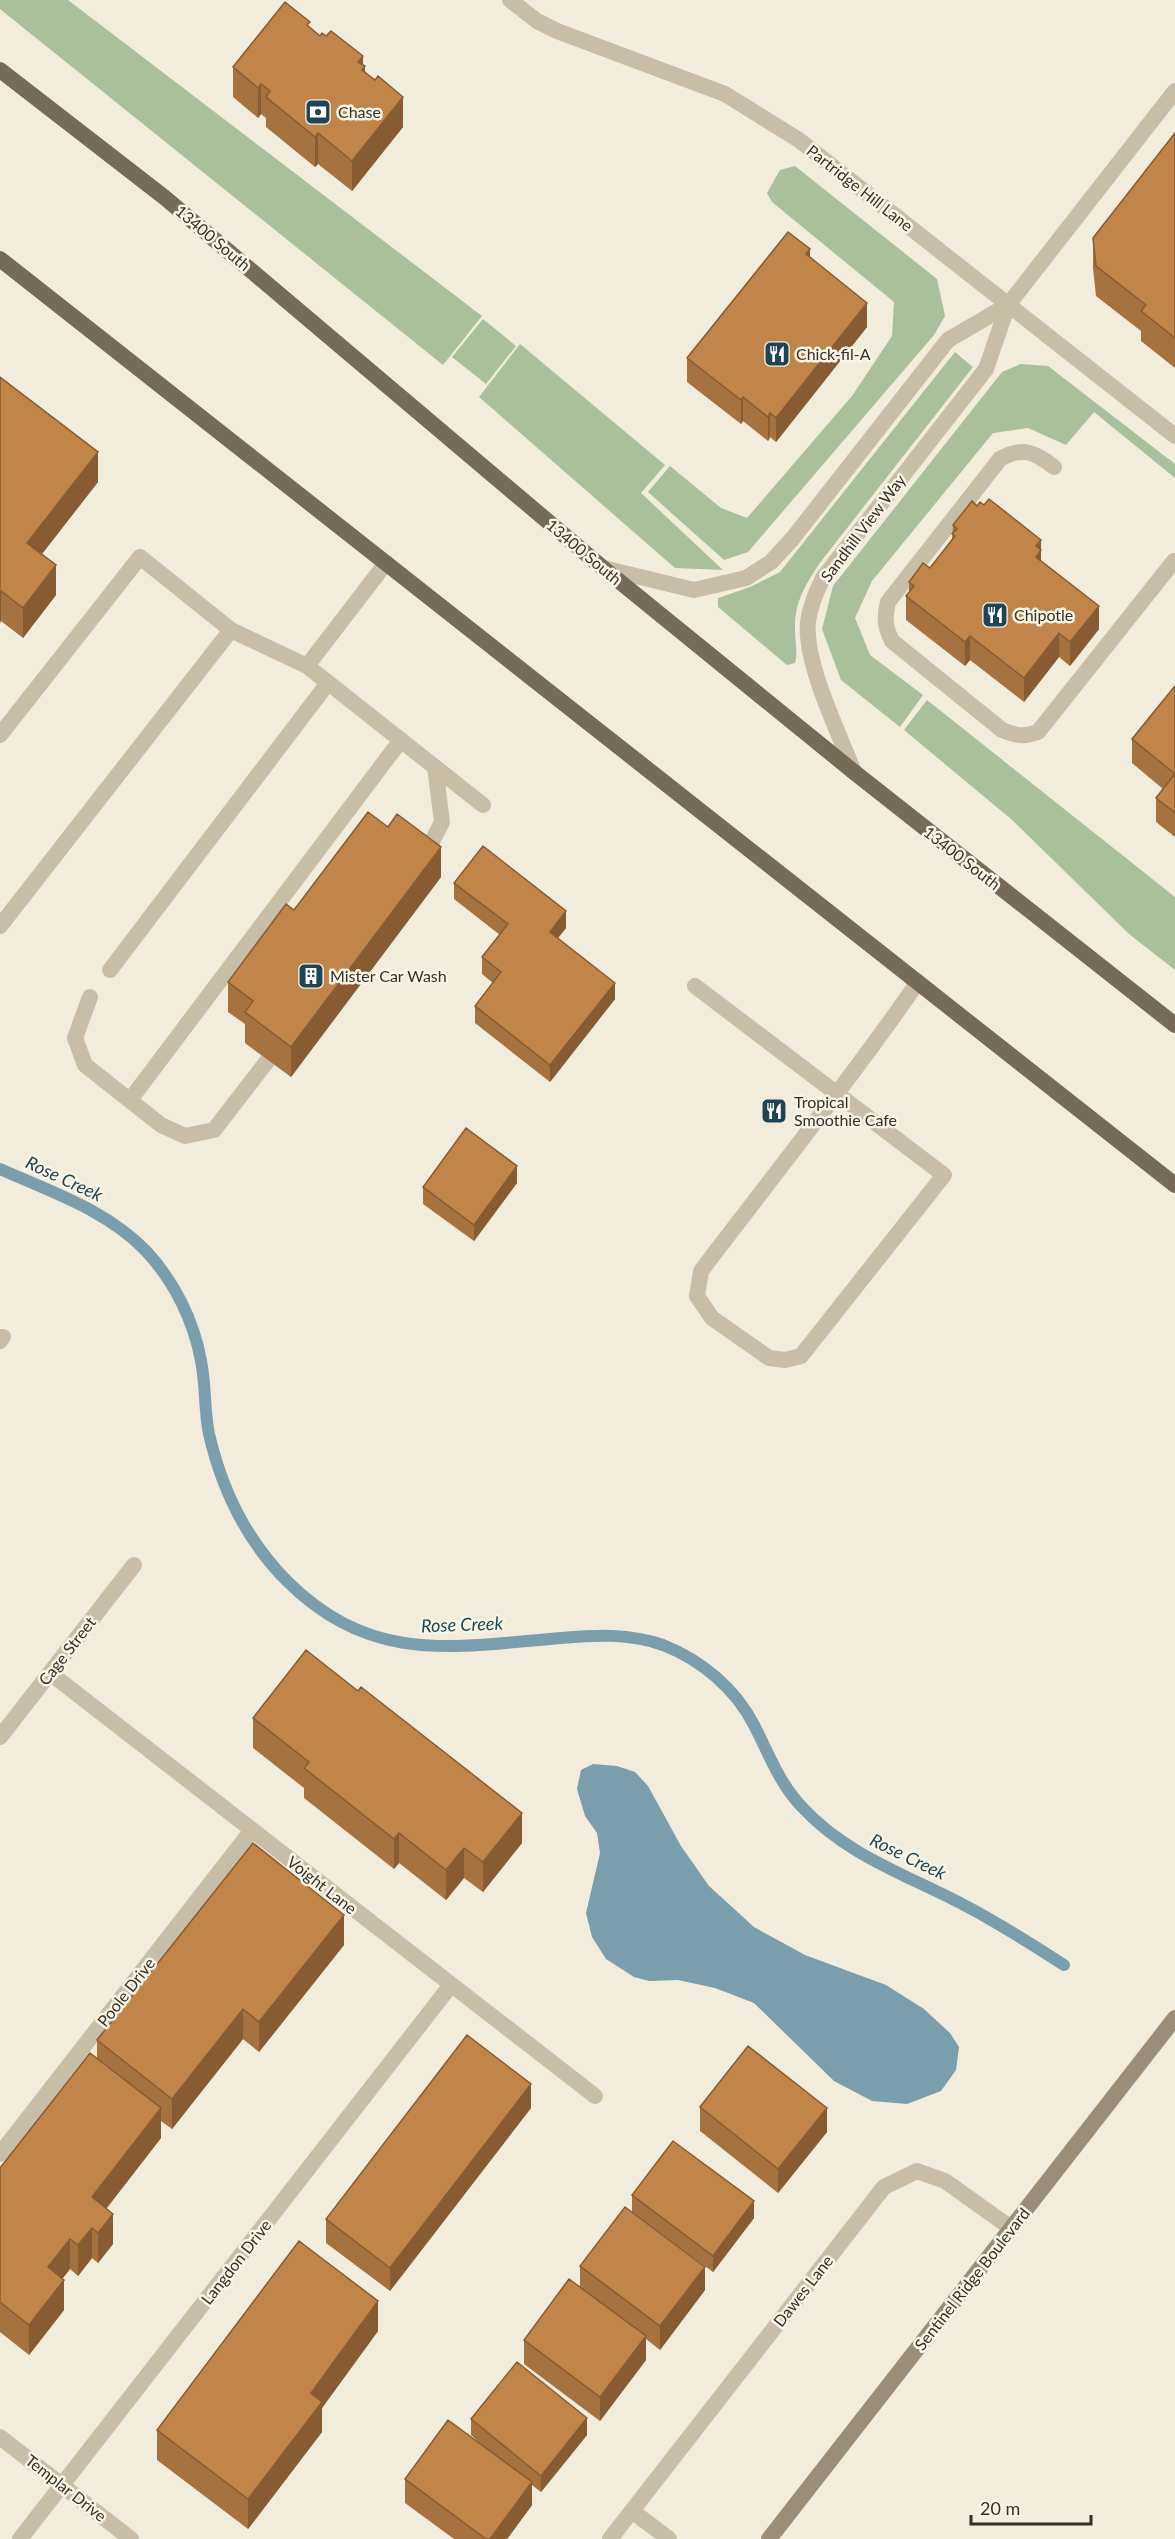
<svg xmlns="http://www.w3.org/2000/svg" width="1175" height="2539" font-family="Lato,sans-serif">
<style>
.green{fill:#aabf9c}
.water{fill:#7b9eac}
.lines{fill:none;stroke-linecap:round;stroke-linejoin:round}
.stream{stroke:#7b9eac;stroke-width:12}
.service{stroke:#c8bea7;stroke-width:16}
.minor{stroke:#c8bea7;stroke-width:16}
.secondary{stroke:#9b8e79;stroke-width:16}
.primary{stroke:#766a59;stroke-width:16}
.wall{fill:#a6723f}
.shaded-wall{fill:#875c33}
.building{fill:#c18449;stroke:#875c33;stroke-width:1.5}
.labels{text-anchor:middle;stroke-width:5;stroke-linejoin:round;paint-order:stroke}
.poi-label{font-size:16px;fill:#352f28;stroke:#f8f5e7;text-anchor:start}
.street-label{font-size:16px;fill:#352f28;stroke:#f8f5e7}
.water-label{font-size:18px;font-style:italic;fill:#1f4454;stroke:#f8f5e7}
</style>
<rect width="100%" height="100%" fill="#f1ecdb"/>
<!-- green -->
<path class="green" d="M0,0h68l414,316 -39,49 -443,-356z
M795,166l142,113 8,37 -11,19 -186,217 -24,8 -76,-68 22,-26 51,42 26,10 105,-122 40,-60 2,-34 -122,-100 -5,-9 13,-23z
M483,319l33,27 -30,38 -34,-27z
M520,344l145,121 -24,28 82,77 -48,-2 -196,-171z
M955,352l18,15 -154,197c-14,22 -25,39 -24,66 0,12 3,22 0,33l-8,2 -69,-58v-9l32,-11 30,-15z
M1021,364l27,2 127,98v14l-81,-66 -28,33 -38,-17 -35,5 -121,148 -17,37 15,37 53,40 -23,32 -59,-47 -19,-51 11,-43 169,-214z
M927,700l248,197v73l-46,-36 -118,-115 -107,-89z"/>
<!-- water -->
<path class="water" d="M593,1764l24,2 18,6 13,14 33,60 28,40 45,41 51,28 81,30 38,24 26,24 9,14 -3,23 -15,21 -34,13 -35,-3 -38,-20 -80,-78 -39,-15 -37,-8 -29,1 -15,-4 -28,-18 -14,-22 -6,-24 14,-60 -3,-20 -12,-17 -8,-27 4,-19z"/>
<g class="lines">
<!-- stream -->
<path class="stream" d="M0,1169c51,23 107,41 146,82 28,30 48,70 55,110 5,24 3,49 8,73 13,56 37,106 78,147 84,84 167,66 274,57 35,-3 68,-5 102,7 38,15 72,43 91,80 15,29 25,58 48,82 44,48 105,68 162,98 35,18 67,39 100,60"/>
<!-- service -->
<path class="service" d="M1054,467c-19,-15 -32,-21 -54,-8l-112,143c-4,16 -3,25 4,39l110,89c14,6 22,7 36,2l136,-171
M307,666l176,139
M0,735l140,-178 91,73 76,36 79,-103
M423,859l19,-37 -7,-55
M0,926l231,-296
M110,970l218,-287
M695,986l249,189 -143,181 -16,4 -16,-2 -57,-40 -15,-22 4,-25c73,-96 148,-190 217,-289
M90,997l-15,41 10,27 76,60 24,11 29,-6 54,-70
M130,1100l271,-360"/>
<!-- minor -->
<path class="minor" d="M510,0l27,21 20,10 168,63 74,46 376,296
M603,568l91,22 52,-12 25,-16 22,-24 155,-198 60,-35
M854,772c-15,-39 -50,-109 -46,-150 2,-16 8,-30 15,-44l163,-209 22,-64 167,-214
M0,1341l3,-4
M50,1673l545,423
M0,1737l134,-172
M0,2154l252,-324
M0,2437l131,102
M632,2511l37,28
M20,2539l431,-554
M610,2539l274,-352 33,-16 28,10 66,47"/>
<!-- secondary -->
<path class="secondary" d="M769,2539l406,-521"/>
<!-- primary -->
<path class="primary" d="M0,70l164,127 439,371 251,204 321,253
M0,259l1175,926"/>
</g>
<!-- wall -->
<path class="wall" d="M310,27l10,9 43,29 2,6 38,56 -51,64 -34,-27 -3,3 -49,-40v-9l-5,-4 -3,4 -25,-21v-30z
M1175,133v235l-34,-27v-10l-45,-35 -3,-28v-30z
M810,258l57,69 -91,115 -6,-5 -2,4 -25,-20 -2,3 -54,-42v-24z
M0,377l98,105 -56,72 14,41 -33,43 -22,-17z
M953,525l88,24v12l58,68 -29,37 -11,-9 -35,45 -54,-42 -5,6 -59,-46v-24l3,-3v-11l21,-14 22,-29z
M1175,686v151l-19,-15v-24l7,-9 -31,-26v-24z
M441,877l-150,200 -46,-34v-19l-17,-12v-30z
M454,883l112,45 -8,10 57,61 -65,83 -75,-59v-17l18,-23 -11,-9v-17l18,-22 -46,-36z
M517,1183l-43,58 -51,-37v-17z
M253,1718l269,125 -39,49 -19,-14 -18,22 -47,-37 -5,6 -90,-71v-10l-51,-40z
M344,1945l-85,107 -16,-13 -71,90 -11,-8v17l-55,71 7,35 -15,19 -6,-5 -14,18 -8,-7 -8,10 2,31 -35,45 -29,-23v-164l97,-110v-18z
M700,2107l127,25 -49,61 -78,-62z
M531,2108l-141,183 -64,-48v-24z
M632,2195l122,23 -41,54 -81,-60z
M580,2266l125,24 -45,60 -14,-11v21l-46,61 -76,-57v-24l56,-53z
M378,2331l-56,77v24l-74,97 -91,-69v-30z
M471,2419l116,16 -46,57 -9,-7v20l-25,34h-53l-49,-36v-24l77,-34 -11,-10z"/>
<!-- shaded-wall -->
<path class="shaded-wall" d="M363,56v12l2,-2v30l-7,-34z
M261,84v30l-3,4v-30z
M403,97v30l-51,64v-30z
M318,133v31l-3,3v-30z
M810,249v24l-4,-19z
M867,303v24l-91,115v-24z
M743,397v24l-2,3v-24z
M770,413v24l-2,4v-24z
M98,452v30l-71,91v-30z
M1041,540v33l-5,8v-35z
M56,565v30l-33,43v-30z
M1,591v30l-1,2v-30z
M1099,606v23l-29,37v-24z
M1059,633v24l-35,45v-24z
M970,636v24l-5,6v-24z
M441,847v30l-150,200v-30z
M566,911v17l-16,20v-16z
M615,983v16l-65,83v-17z
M517,1166v17l-43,58v-16z
M522,1813v30l-39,49v-30z
M399,1833v30l-5,6v-30z
M464,1848v30l-18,22v-30z
M344,1915v30l-85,107v-30z
M243,2009v30l-71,90v-30z
M531,2084v24l-141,183v-23z
M161,2108v30l-69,89v-30z
M827,2108v24l-49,61v-24z
M754,2201v17l-41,54v-16z
M113,2214v30l-15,19v-30z
M92,2228v30l-14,18v-31z
M70,2239v30l-22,28v-30z
M705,2267v23l-45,60v-24z
M64,2280v30l-35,45v-30z
M378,2301v30l-56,77v24l-74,97v-30l63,-106z
M646,2336v24l-46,61v-24z
M587,2418v17l-46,57v-16z
M532,2482v23l-25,34h-17z"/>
<!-- building -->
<path class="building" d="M285,2l25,20 -3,3 13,11 2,-3 4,3 5,-5 32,25 -5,6 7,4 -3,4 13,10 3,-4 25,21 -51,64 -34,-28 -3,4 -49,-40 4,-6 -9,-7 -3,4 -25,-21z
M1175,133v205l-34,-27 5,-6 -50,-39 -3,-28z
M788,232l22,17 -4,5 61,49 -91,115 -6,-5 -2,4 -25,-20 -2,3 -54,-42z
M0,377l98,75 -71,91 29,22 -33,43 -22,-17 -1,2z
M989,499l52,41 -5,6 5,4 -5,7 63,49 -29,36 -11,-9 -35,45 -54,-42 -5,6 -59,-46 8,-10 -5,-4 14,-19 7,5 25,-32 -3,-2 5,-5 -4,-4 19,-24 5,5 3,-4 4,3z
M1175,686v127l-19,-15 19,-24 -43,-35z
M368,812l20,15 9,-13 44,33 -150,200 -46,-35 8,-11 -25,-19 58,-78 8,6z
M483,846l83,65 -16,21 65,51 -65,82 -75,-59 26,-34 -19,-15 26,-33 -54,-41z
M466,1128l51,38 -43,59 -51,-38z
M306,1650l52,41 3,-4 161,126 -39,49 -19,-14 -18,22 -47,-37 -5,6 -90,-71 5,-6 -56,-44z
M253,1843l91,72 -85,107 -16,-13 -71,90 -75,-59z
M467,2035l64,49 -141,184 -64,-49z
M748,2046l79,62 -49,61 -78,-62z
M90,2053l71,55 -69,89 21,17 -15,19 -6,-5 -14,17 -8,-6 -22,28 16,13 -35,45 -29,-23v-134z
M673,2141l81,60 -41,55 -81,-61z
M625,2207l80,60 -45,59 -80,-60z
M299,2241l79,60 -67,92 11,9 -74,97 -91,-69z
M569,2279l77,57 -46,61 -76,-57z
M517,2362l70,56 -46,58 -70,-57z
M448,2420l84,62 -42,57h-4l-81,-60z"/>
<!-- icons -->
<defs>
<g id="bank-square" transform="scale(1.35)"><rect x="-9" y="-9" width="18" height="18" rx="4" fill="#1f4454" stroke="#f8f5e7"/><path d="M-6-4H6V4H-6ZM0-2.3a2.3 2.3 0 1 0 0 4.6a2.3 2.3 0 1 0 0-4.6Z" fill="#fff"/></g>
<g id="restaurant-square" transform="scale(1.35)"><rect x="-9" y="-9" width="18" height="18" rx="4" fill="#1f4454" stroke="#f8f5e7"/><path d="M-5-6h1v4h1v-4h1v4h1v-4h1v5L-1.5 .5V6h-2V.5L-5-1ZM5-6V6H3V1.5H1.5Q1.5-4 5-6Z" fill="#fff"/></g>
<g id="building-square" transform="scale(1.35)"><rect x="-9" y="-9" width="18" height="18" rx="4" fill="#1f4454" stroke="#f8f5e7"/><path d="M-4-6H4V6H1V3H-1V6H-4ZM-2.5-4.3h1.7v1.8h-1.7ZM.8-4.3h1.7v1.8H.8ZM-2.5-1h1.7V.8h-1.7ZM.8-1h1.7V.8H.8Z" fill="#fff"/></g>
</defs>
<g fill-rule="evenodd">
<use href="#bank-square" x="318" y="112"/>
<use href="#restaurant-square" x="777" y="354"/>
<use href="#restaurant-square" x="995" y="615"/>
<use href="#building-square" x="311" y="976"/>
<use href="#restaurant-square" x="774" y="1111"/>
</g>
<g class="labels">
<!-- poi labels -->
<g class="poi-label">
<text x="338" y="118">Chase</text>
<text x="796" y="360">Chick-fil-A</text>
<text x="1014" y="621">Chipotle</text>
<text x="330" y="982">Mister Car Wash</text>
<text x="794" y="1108">Tropical<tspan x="794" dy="18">Smoothie Cafe</tspan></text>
</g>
<!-- street labels -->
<g class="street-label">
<text transform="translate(860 188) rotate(38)" y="6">Partridge Hill Lane</text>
<text transform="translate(213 238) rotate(40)" y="6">13400 South</text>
<text transform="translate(863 528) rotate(-53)" y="6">Sandhill View Way</text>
<text transform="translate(584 552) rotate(40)" y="6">13400 South</text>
<text transform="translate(962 858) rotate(38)" y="6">13400 South</text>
<text transform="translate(67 1651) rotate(-52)" y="6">Cage Street</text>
<text transform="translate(322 1885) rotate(38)" y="6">Voight Lane</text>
<text transform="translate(126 1992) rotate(-52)" y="6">Poole Drive</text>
<text transform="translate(236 2262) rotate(-52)" y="6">Langdon Drive</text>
<text transform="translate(972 2279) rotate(-52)" y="6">Sentinel Ridge Boulevard</text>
<text transform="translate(803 2291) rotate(-52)" y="6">Dawes Lane</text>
<text transform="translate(66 2488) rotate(38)" y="6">Templar Drive</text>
</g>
<!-- water labels -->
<g class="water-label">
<text transform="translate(64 1179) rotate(25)" y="6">Rose Creek</text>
<text transform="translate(462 1625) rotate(-2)" y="6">Rose Creek</text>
<text transform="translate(908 1857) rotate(26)" y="6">Rose Creek</text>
</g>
</g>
<!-- scale -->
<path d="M971 2515v9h120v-9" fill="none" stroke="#352f28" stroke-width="3"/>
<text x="980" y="2515" font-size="18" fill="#352f28" stroke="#f8f5e7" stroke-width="4.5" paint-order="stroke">20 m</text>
</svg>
